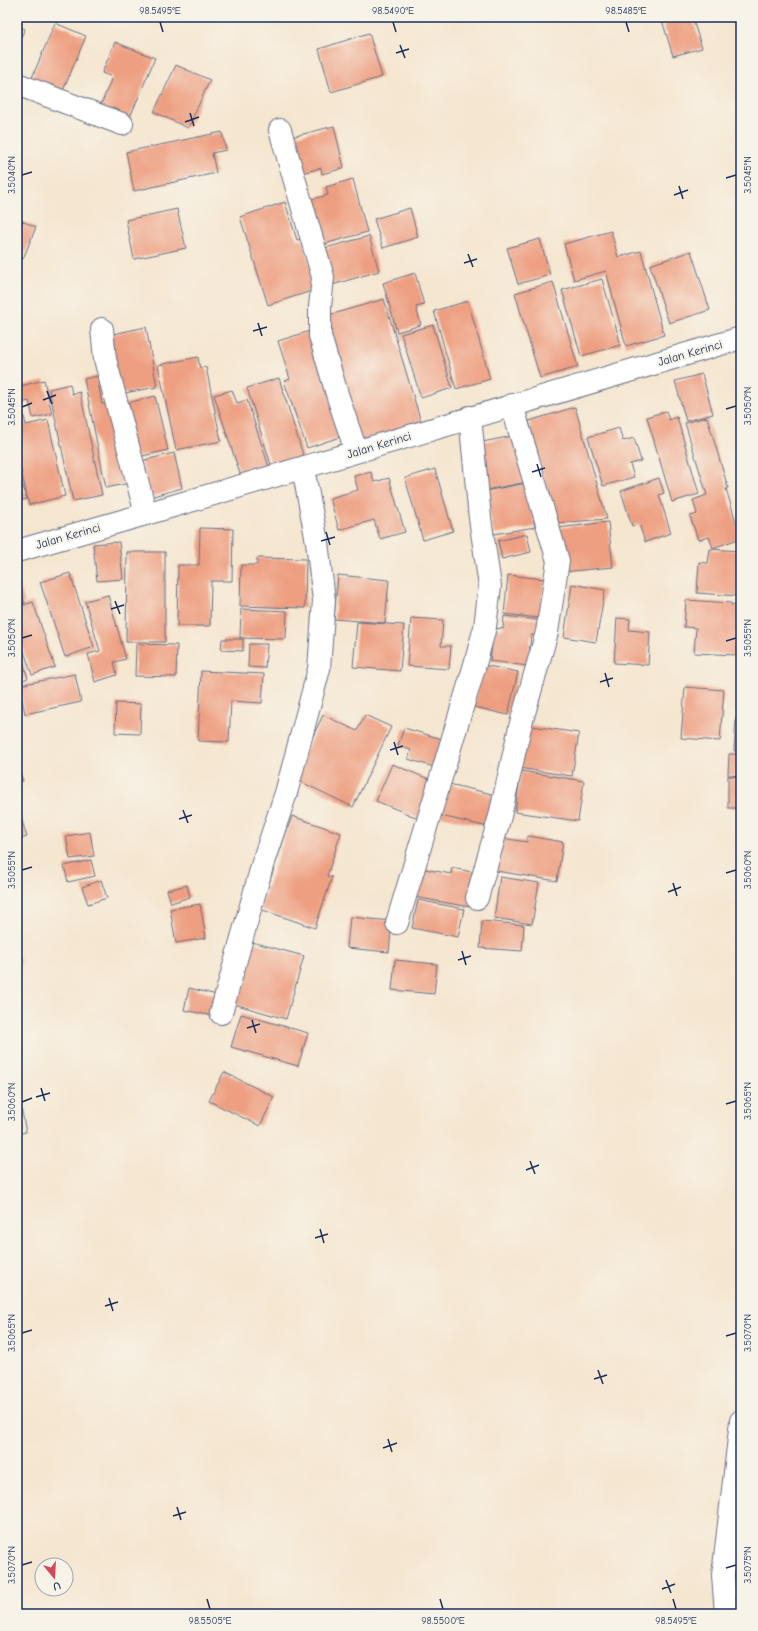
<svg xmlns="http://www.w3.org/2000/svg" width="758" height="1631" font-family="'Comic Neue',sans-serif">
<style>
.building{fill:#ee9f81}
.lines{fill:none;stroke-linecap:round;stroke-linejoin:round}
.street-casing{stroke:#676f86;stroke-width:24}
.street{stroke:#fff;stroke-width:22}
.ticks{fill:none;stroke:#1b2f5e;stroke-width:1.5}
.labels{text-anchor:middle;stroke-width:4;stroke-linejoin:round;paint-order:stroke}
.street-label{font-size:12px;fill:#1b2f5e;stroke:#f7f3e8}
.neatline{fill:none;stroke:#1b2f5e;stroke-width:1.5}
.ticks-label{font-size:10px;text-anchor:middle;fill:#1b2f5e}
</style>
<rect width="100%" height="100%" fill="#f7f3e8"/>
<filter id="ink" filterUnits="userSpaceOnUse"><feTurbulence type="fractalNoise" baseFrequency=".025" numOctaves="2"/><feDisplacementMap in="SourceGraphic" scale="8" xChannelSelector="R" yChannelSelector="G"/><feConvolveMatrix kernelMatrix="1 2 1 2 8 2 1 2 1" color-interpolation-filters="sRGB"/></filter>
<filter id="wash" filterUnits="userSpaceOnUse"><feTurbulence type="fractalNoise" baseFrequency=".012" numOctaves="4" result="noise"/><feDisplacementMap in="SourceGraphic" scale="16" xChannelSelector="R" yChannelSelector="G"/><feGaussianBlur stdDeviation="0.9" result="paint"/><feColorMatrix in="noise" values="0 0 0 0 0 0 0 0 0 0 0 0 0 0 0 0 0 1.4 0 .05"/><feComposite in="paint" operator="in"/></filter>
<g filter="url(#wash)">
<rect width="100%" height="100%" fill="#f5e6d0"/>
<g id="blocks">
<!-- building -->
<path class="building" d="M661,17h31l10,31 -29,8z
M55,23l31,13 -24,57 -31,-13z
M17,25l8,4 -8,16z
M369,33l13,44 -51,15 -12,-43z
M115,42l40,16 -27,64 -29,-12 13,-33 -10,-4z
M176,65l34,15 -22,48 -34,-16z
M334,126l10,42 -22,6 -1,-6 -23,6 -10,-36z
M222,132l4,18 -14,3 4,20 -82,18 -8,-39z
M353,179l14,53 -46,13 -13,-45 20,-5 -2,-8z
M285,202l12,38 5,-1 16,50 -50,16 -28,-88z
M410,208l8,29 -35,11 -9,-29z
M177,209l9,39 -52,11 -8,-39z
M17,219l19,8 -13,32 -6,-3z
M611,231l7,26 23,-6 23,84 -38,11 -20,-75 -32,9 -10,-36z
M369,236l10,35 -47,14 -10,-36z
M540,239l10,36 -32,9 -11,-36z
M691,251l19,59 -41,13 -19,-58z
M415,273l9,32 -8,2 5,18 -24,7 -14,-49z
M602,279l19,66 -40,11 -19,-66z
M553,282l25,85 -38,11 -25,-85z
M384,299l38,126 -63,19 -26,-85 5,-1 -12,-42z
M468,301l22,78 -34,10 -22,-78z
M433,325l19,63 -31,10 -20,-64z
M146,327l11,60 -38,7 -11,-59z
M313,330l30,106 -36,12 -23,-67 6,-2 -12,-38z
M198,357l2,11 6,-1 15,74 -45,9 -18,-85z
M702,374l11,40 -27,7 -11,-40z
M97,376l5,28 12,-2 16,81 -24,5 -22,-109z
M279,378l25,80 -32,10 -25,-80z
M44,380l8,34 -19,4 -4,-17 -12,3v-17z
M70,384l2,10 8,-2 22,103 -29,6 -24,-112z
M232,390l5,13 10,-3 23,70 -28,10 -28,-85z
M155,396l13,54 -34,8 -14,-53z
M575,407l32,112 -51,4 -27,-102z
M22,408l4,17 22,-5 17,76 -36,9 -12,-52v-44z
M666,411l3,9 8,-3 22,77 -27,8 -25,-85z
M707,417l21,71 -2,1 15,49 -28,10 -4,-11 -11,3 -8,-24 7,-2 -4,-14 14,-5 -22,-72z
M619,428l4,13 11,-3 7,23 -11,3 4,13 -31,9 -15,-49z
M517,435l10,47 -41,8 -8,-47z
M174,453l8,35 -32,9 -9,-36z
M17,468l10,31 -10,3z
M435,469l18,62 -30,9 -18,-62z
M371,472l3,10 15,-4 16,54 -25,7 -6,-19 -35,10 -9,-32 28,-8 -4,-14z
M659,478l5,15 -5,2 12,38 -26,9 -6,-18 -7,2 -11,-35z
M527,483l8,44 -41,7 -9,-43z
M608,522l5,45 -51,5 -4,-44z
M200,528l33,1 -1,52h-21l-1,45h-33l1,-61h21z
M527,534l4,18 -29,7 -4,-18z
M119,542l4,37 -26,2 -4,-37z
M710,549l31,2 -3,45 -41,-3 2,-31 9,1z
M127,552h38v90h-39z
M257,558l49,1 -1,49 -65,-2 1,-41h16z
M70,573l24,74 -29,10 -25,-75z
M338,575l51,5 -4,43 -51,-4z
M508,575l37,4 -5,39 -36,-4z
M17,577l8,26 -8,2z
M572,584l33,6 -9,52 -32,-5z
M108,595l18,64 -12,3 3,13 -22,7 -7,-28 12,-3 -15,-50z
M686,600l45,3v2l9,1 -3,49 -43,-2 2,-25 -12,-1z
M33,602l22,65 -23,8 -15,-44v-24z
M241,609l46,2 -1,28 -46,-1z
M504,616l37,4 -3,16 -7,-1 -3,31 -38,-5 4,-33 9,1z
M411,618l32,2 -2,26h10l-2,23 -42,-3z
M617,618l13,1 -1,11 21,2 -2,33 -34,-2z
M357,622l47,3 -4,46 -47,-4z
M222,639h21v12l-22,-1z
M17,644l11,34 -11,4z
M136,644l41,1 -1,32 -41,-1z
M249,644h18l-2,24 -17,-1z
M483,665l35,7 -10,43 -34,-8z
M201,671l63,3 -2,29 -31,-2 -2,41 -31,-1z
M75,674l6,28 -56,12 -6,-29z
M685,687l39,3 -4,51 -39,-3z
M116,703l25,1 -1,30 -25,-1z
M323,715l34,16 8,-16 26,12 -38,80 -60,-29z
M736,718l5,1v32h-7z
M525,725l54,8 -7,43 -54,-8z
M404,728l38,11 -8,28 -26,-8 3,-9 -13,-4z
M729,754h12v22l-13,-1z
M392,764l44,18 -16,37 -44,-18z
M17,766l6,15 -6,2z
M521,771l63,10 -6,40 -63,-9z
M728,776l13,1v31h-13z
M449,784l47,11 -8,32 -47,-11z
M17,805l10,32 -10,3z
M292,816l49,17 -14,43 5,1 -17,51 -55,-19z
M90,832l4,24 -24,3 -4,-23z
M528,836l35,6 -6,39 -67,-11 6,-33 31,5z
M91,860l4,16 -27,6 -4,-16z
M420,868l31,6 1,-6 25,5 -7,34 -56,-10z
M500,877l39,6 -7,41 -38,-6z
M101,880l6,18 -19,6 -6,-17z
M187,885l3,12 -19,6 -4,-13z
M418,900l46,9 -6,28 -46,-9z
M200,904l6,34 -30,5 -6,-34z
M350,917l42,4 -3,31 -42,-4z
M482,921l42,4 -2,26 -42,-3z
M252,942l52,14 -18,63 -52,-15z
M17,959h3l-2,35h-1z
M395,960l42,4 -3,30 -42,-4z
M189,988l28,7 -4,21 -29,-6z
M241,1014l67,19 -10,33 -67,-19z
M224,1072l50,25 -14,29 -51,-25z
M20,1102l6,30 -9,2v-31z
M741,1587v27h-3l-6,-25z"/>
</g>
</g>
<g filter="url(#ink)">
<use href="#blocks" fill-opacity="0" stroke="#676f86" stroke-width="1"/>
<g class="lines">
<!-- street casing -->
<g class="street-casing">
<path id="street" d="M17,84l105,40
M280,130l43,147 -3,30v29l17,58 19,57
M102,329l3,30 41,155
M17,551l129,-37 595,-176
M477,898l23,-82 20,-89 27,-95 11,-71 -46,-156
M397,923l77,-255 11,-41 5,-41 -10,-68 -10,-101
M221,1013l43,-154 22,-66 33,-124 5,-69 -7,-58 -14,-74
M726,1614l-3,-39 18,-154"/>
</g>
<!-- street -->
<use href="#street" class="street"/>
</g>
</g>
<!-- ticks -->
<path class="ticks" d="M160,22l3,10M393,22l3,10M626,22l3,10M400,45l5,13M396,53l13,-4M190,113l4,13M185,122l14,-5M22,175l10,-3M726,178l10,-3M679,186l4,13M674,195l14,-5M468,254l5,13M464,263l13,-4M258,323l4,13M253,331l14,-4M47,391l5,13M43,400l13,-5M22,407l10,-4M726,409l10,-3M537,464l4,13M532,472l13,-4M326,532l4,13M321,541l14,-4M115,601l5,13M111,609l13,-4M22,638l10,-3M726,641l10,-3M605,673l4,14M600,682l13,-4M394,742l4,13M390,750l13,-4M183,810l5,13M179,819l13,-4M22,870l10,-3M726,873l10,-3M673,883l4,13M668,892l13,-5M462,951l4,14M458,960l13,-4M252,1020l4,13M247,1028l13,-4M41,1088l4,13M36,1097l14,-4M22,1102l10,-4M726,1104l10,-3M530,1161l5,13M526,1170l13,-5M320,1229l4,14M315,1238l13,-4M109,1298l4,13M105,1306l13,-4M22,1333l10,-3M726,1336l10,-3M598,1370l5,14M594,1379l13,-4M388,1439l4,13M383,1448l14,-5M177,1507l4,13M173,1516l13,-4M22,1565l10,-3M726,1568l10,-3M666,1580l5,13M662,1589l13,-5M207,1599l3,10M440,1599l3,10M673,1599l3,10"/>
<g class="labels">
<!-- street labels -->
<g class="street-label">
<text transform="translate(690 353) rotate(-16)" y="4">Jalan Kerinci</text>
<text transform="translate(379 445) rotate(-17)" y="4">Jalan Kerinci</text>
<text transform="translate(68 536) rotate(-16)" y="4">Jalan Kerinci</text>
</g>
</g>
<!-- margin -->
<rect width="758" height="1631" fill="none" stroke="#f7f3e8" stroke-width="44"/>
<!-- north arrow -->
<g transform="translate(54 1577) rotate(162)"><circle r="19" fill="#f7f3e8" stroke="#9fa5b1"/>
<path d="M0-3L7 15L0 10L-7 15Z" fill="#d1495b"/>
<text y="-6" font-size="11" font-weight="bold" text-anchor="middle" fill="#1b2f5e">U</text>
</g>
<rect x="22" y="22" width="714" height="1587" class="neatline"/>
<g class="ticks-label">
<text x="160" y="14">98.5495°E</text>
<text x="393" y="14">98.5490°E</text>
<text x="626" y="14">98.5485°E</text>
<text transform="translate(747 175) rotate(-90)" y="4">3.5045°N</text>
<text transform="translate(11 175) rotate(-90)" y="4">3.5040°N</text>
<text transform="translate(747 406) rotate(-90)" y="4">3.5050°N</text>
<text transform="translate(11 407) rotate(-90)" y="4">3.5045°N</text>
<text transform="translate(747 638) rotate(-90)" y="4">3.5055°N</text>
<text transform="translate(11 638) rotate(-90)" y="4">3.5050°N</text>
<text transform="translate(747 870) rotate(-90)" y="4">3.5060°N</text>
<text transform="translate(11 870) rotate(-90)" y="4">3.5055°N</text>
<text transform="translate(747 1101) rotate(-90)" y="4">3.5065°N</text>
<text transform="translate(11 1102) rotate(-90)" y="4">3.5060°N</text>
<text transform="translate(747 1333) rotate(-90)" y="4">3.5070°N</text>
<text transform="translate(11 1333) rotate(-90)" y="4">3.5065°N</text>
<text transform="translate(747 1565) rotate(-90)" y="4">3.5075°N</text>
<text transform="translate(11 1565) rotate(-90)" y="4">3.5070°N</text>
<text x="210" y="1624">98.5505°E</text>
<text x="443" y="1624">98.5500°E</text>
<text x="676" y="1624">98.5495°E</text>
</g>
</svg>
